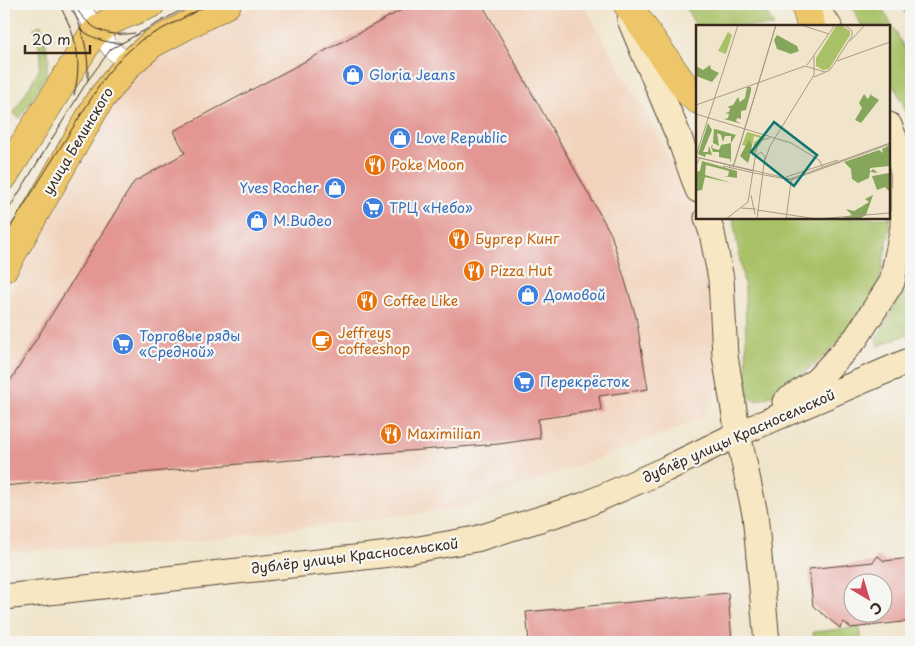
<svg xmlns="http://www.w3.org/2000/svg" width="915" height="646" font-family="'Playpen Sans',sans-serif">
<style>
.built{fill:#f2d4be}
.green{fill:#a9c166;stroke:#727642}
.building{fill:#e39693;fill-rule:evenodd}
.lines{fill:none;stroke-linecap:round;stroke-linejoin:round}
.minor-casing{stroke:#564638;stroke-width:19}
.secondary-casing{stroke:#564638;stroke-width:27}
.primary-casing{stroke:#564638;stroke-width:29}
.minor{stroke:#fff;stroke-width:18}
.secondary{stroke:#f7e8c3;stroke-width:25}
.primary{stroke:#ecc669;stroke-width:28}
.tram{stroke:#3b2a1e;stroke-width:1}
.labels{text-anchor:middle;stroke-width:4.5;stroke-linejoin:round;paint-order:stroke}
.shop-label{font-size:14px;fill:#366cbe;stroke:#f6f6f2;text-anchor:start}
.street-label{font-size:14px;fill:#3b2a1e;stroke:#f6f6f2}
.food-label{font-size:14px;fill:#c56008;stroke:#f6f6f2;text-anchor:start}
.inset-road{fill:none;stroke:#a89a85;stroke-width:1}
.view{fill:#0f766e;fill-opacity:0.15;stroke:#0f766e;stroke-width:2.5}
.inset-edge{fill:none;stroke:#3b2a1e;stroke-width:2.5}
</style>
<rect width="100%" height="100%" fill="#f6f6f2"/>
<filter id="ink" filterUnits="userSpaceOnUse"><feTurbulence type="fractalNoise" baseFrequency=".02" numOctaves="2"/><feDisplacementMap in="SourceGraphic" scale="10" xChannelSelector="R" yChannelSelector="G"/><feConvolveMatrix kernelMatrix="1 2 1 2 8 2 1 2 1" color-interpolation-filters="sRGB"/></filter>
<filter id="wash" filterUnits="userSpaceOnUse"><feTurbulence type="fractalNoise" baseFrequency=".0096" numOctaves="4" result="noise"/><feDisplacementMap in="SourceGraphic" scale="20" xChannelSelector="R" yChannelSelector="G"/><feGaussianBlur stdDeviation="1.12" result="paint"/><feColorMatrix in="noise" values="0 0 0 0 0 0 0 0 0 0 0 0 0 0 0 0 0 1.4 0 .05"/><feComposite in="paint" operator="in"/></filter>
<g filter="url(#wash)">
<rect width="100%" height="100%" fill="#f0e4ca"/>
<!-- built -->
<path class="built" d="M4,4h11l-11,20z
M259,4h324l64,111 45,90 9,35 7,41 9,102 -5,20 -10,15 -46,19 -193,71 -276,34 -183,10v-246l32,-68 84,-148 21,-22 37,-25z"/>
<!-- green -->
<path class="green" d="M684,4h77l13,22h-76l-1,2z
M850,4h30l31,56v68l-8,-25 -14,-26v-51h-27z
M900,4h11v19z
M41,25l8,33 -3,17 -26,43 -7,-4 26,-44 2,-16 -7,-26z
M889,174c5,30 1,58 -6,88 -1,7 -2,15 -5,22 -17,35 -43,65 -73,88 -14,12 -31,25 -49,29l-7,-4 -2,-9 -2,-98 -12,-72h156z
M911,272v61l-33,13 -2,-7 9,-15z
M860,627l1,12 -29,3h-18l-1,-10z"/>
<g id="blocks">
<!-- building -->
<path class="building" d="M413,4h69l129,230 25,83 12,72 -49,7 2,14 -63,9 2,19 -41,6 -272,21 -223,21v-95l130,-209 51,-29 -11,-22z
M878,556l6,5 27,-3v63l-60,7 -7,-6 -4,6 -27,-22 -4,-37 64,-7zM852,584h30v30h-30z
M728,593l4,49h-203l-3,-30z"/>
</g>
</g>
<g filter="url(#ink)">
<use href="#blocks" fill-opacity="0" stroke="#564638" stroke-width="1"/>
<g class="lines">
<!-- minor casing -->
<g class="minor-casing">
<path id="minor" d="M78,4l33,45 18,15"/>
</g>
<!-- secondary casing -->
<g class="secondary-casing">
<path id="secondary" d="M811,4l18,22
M630,20l49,117 19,53
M707,218l5,15 9,46 4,77 13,78 17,80 12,128
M785,402l32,-22 39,-42 36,-56 11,-55v-54l-9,-36 -5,-12
M4,597l386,-43 86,-15 106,-33 84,-37 72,-35 173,-74"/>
</g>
<!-- primary casing -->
<g class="primary-casing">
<path id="primary" d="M627,4l63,90 8,6
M805,4l6,22
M4,176l87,-139c15,-18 39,-24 60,-33
M4,268l95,-167 30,-37 23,-20 75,-40"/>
</g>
<!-- minor -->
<use href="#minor" class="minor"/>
<!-- secondary -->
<use href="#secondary" class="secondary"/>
<!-- primary -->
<use href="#primary" class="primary"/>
<!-- tram -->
<path class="tram" d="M59,4c17,32 24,54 15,91
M70,4c13,24 19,49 18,76
M78,11c15,21 32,26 57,22
M80,29c12,9 27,15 42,14
M4,217l84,-137 23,-31 81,-45
M4,237l102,-162 15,-17 20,-18 69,-36"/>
</g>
</g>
<!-- icons -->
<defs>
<g id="shop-disc" transform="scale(1.125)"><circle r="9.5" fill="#3f7fe0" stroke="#f6f6f2"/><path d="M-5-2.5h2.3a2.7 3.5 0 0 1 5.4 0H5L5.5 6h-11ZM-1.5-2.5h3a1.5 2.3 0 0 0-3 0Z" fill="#fff"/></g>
<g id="restaurant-disc" transform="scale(1.125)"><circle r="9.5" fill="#e8710a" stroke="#f6f6f2"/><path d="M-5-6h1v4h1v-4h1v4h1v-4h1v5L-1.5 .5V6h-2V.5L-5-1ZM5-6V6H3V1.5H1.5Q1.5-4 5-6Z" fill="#fff"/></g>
<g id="supermarket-disc" transform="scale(1.125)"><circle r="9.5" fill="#3f7fe0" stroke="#f6f6f2"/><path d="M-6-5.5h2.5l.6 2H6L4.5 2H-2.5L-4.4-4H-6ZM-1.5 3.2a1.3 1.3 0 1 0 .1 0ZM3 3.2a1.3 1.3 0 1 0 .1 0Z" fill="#fff"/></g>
<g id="cafe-disc" transform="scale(1.125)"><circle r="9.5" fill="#e8710a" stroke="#f6f6f2"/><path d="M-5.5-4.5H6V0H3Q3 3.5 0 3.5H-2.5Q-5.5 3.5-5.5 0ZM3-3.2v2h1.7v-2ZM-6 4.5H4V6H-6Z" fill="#fff"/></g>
</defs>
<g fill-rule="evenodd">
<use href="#shop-disc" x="353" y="75"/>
<use href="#shop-disc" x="400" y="138"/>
<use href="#restaurant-disc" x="375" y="165"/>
<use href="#shop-disc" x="335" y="188"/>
<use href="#supermarket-disc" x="373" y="208"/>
<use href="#shop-disc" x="257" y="221"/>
<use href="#restaurant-disc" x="459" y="239"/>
<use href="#restaurant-disc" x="474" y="271"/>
<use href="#shop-disc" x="528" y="295"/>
<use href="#restaurant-disc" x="367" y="301"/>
<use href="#cafe-disc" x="322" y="341"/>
<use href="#supermarket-disc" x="123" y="344"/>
<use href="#supermarket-disc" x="524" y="382"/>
<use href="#restaurant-disc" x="391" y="434"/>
</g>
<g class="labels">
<!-- shop labels -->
<g class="shop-label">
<text x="369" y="80">Gloria Jeans</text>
<text x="416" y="143">Love Republic</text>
<text x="319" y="193" text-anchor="end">Yves Rocher</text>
<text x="389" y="213">ТРЦ «Небо»</text>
<text x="273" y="226">М.Видео</text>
<text x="544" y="300">Домовой</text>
<text x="139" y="341">Торговые ряды<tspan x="139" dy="16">«Средной»</tspan></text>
<text x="540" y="387">Перекрёсток</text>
</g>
<!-- street labels -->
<g class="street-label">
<text transform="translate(78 141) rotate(-59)" y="5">улица Белинского</text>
<text transform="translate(739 436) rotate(-24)" y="5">дублёр улицы Красносельской</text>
<text transform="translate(355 556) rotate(-7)" y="5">дублёр улицы Красносельской</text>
</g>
<!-- food labels -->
<g class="food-label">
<text x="391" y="170">Poke Moon</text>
<text x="475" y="244">Бургер Кинг</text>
<text x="490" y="276">Pizza Hut</text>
<text x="383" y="306">Coffee Like</text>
<text x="338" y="338">Jeffreys<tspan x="338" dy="16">coffeeshop</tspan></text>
<text x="407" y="439">Maximilian</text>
</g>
</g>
<!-- overview -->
<g transform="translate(696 25)">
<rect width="194" height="194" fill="#f0e4ca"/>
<path d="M145,0l9,6v4l-21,34 -6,1 -7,-4v-8l20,-32zM32,7l4,3 -6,19 -8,-3zM51,107l18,5 -13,19 2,-14 6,-4 -6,-2 -5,25 -5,-1 2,-14 -4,-1z" fill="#a9c166"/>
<path d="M81,10l20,11 2,5 -8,3 -14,-5 -3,-9zM14,40l1,4 8,4 -7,9 -16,-6v-10l7,4zM51,62h4v4l-5,19 -5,1v8l-4,-1 -1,3 6,3 -18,-5 4,-1 1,-4 -4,-1 4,-1 1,-4 -3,-1 6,-2 5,-8 2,5 5,-4zM176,67l-1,3 8,5 -18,23 -6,-3 7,-12 -3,-5 5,-9 4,5zM12,98l4,7 -9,22h5l1,-6 3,9 -6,-1 -1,3 -7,-3zM18,104h1l21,6 -5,8v-7h-6l-2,6 -2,-7 -4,-2 2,13 -6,-3zM53,115l3,5 -4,18 -8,-7zM35,118v20l-1,-4 -11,-2v-5h-6l-2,-5 2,-3 -1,4 7,2 2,-5zM194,120v21l-20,2v4l3,-3 5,4 -8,-1 -1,6 -11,5 -6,-4 -1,-10 -7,-7 35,-12 4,3 -1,-4zM6,136l35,10v7l-14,-2h5l1,-5 -23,-6 -1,10 27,8 -27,-6 -3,13 -6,1v-19l4,-1zM193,148l1,19 -5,-5 -8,3 -5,-14zM177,170l-7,20 -7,4h-20l13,-4 -6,-6 8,2 7,-4 8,-5 -4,-3z" fill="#86a75b"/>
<path class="inset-road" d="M105,0l28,9M154,16l15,-16M141,36l53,-19M111,40l28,-40M118,52l16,-7 22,-34v-5l-7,-6M0,80l109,-39 20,6M0,89l95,29 28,17 4,7M0,131l42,-131M60,131l5,-4 4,4 -8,63M0,132l57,14M68,138l6,-17 44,-71v-19M0,140l4,-7 90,21 100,-36M27,141l31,7M33,142l5,-3 42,-139M37,143l43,-143M58,148l37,7 99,-36M90,152l52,-17M55,170l4,19M45,183l15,1M61,185l60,9 73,-6M90,193l23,1M30,194l22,-17 9,-56 5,-6 8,-2M90,194l5,-37 3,-5"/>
<path class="view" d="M78,97l43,33 -23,31 -43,-34z"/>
<rect width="194" height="194" class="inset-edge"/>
</g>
<!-- margin -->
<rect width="915" height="646" fill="none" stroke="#f6f6f2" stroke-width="20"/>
<!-- north arrow -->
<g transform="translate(868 598) rotate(142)"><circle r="24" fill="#f6f6f2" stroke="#aba49d"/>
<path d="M0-4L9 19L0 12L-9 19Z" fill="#d1495b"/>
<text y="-8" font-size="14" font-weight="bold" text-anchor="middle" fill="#3b2a1e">С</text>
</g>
<!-- scale -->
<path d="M25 45v8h65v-8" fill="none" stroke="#3b2a1e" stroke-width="2.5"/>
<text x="32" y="45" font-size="15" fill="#3b2a1e" stroke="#f6f6f2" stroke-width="4" paint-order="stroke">20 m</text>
</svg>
